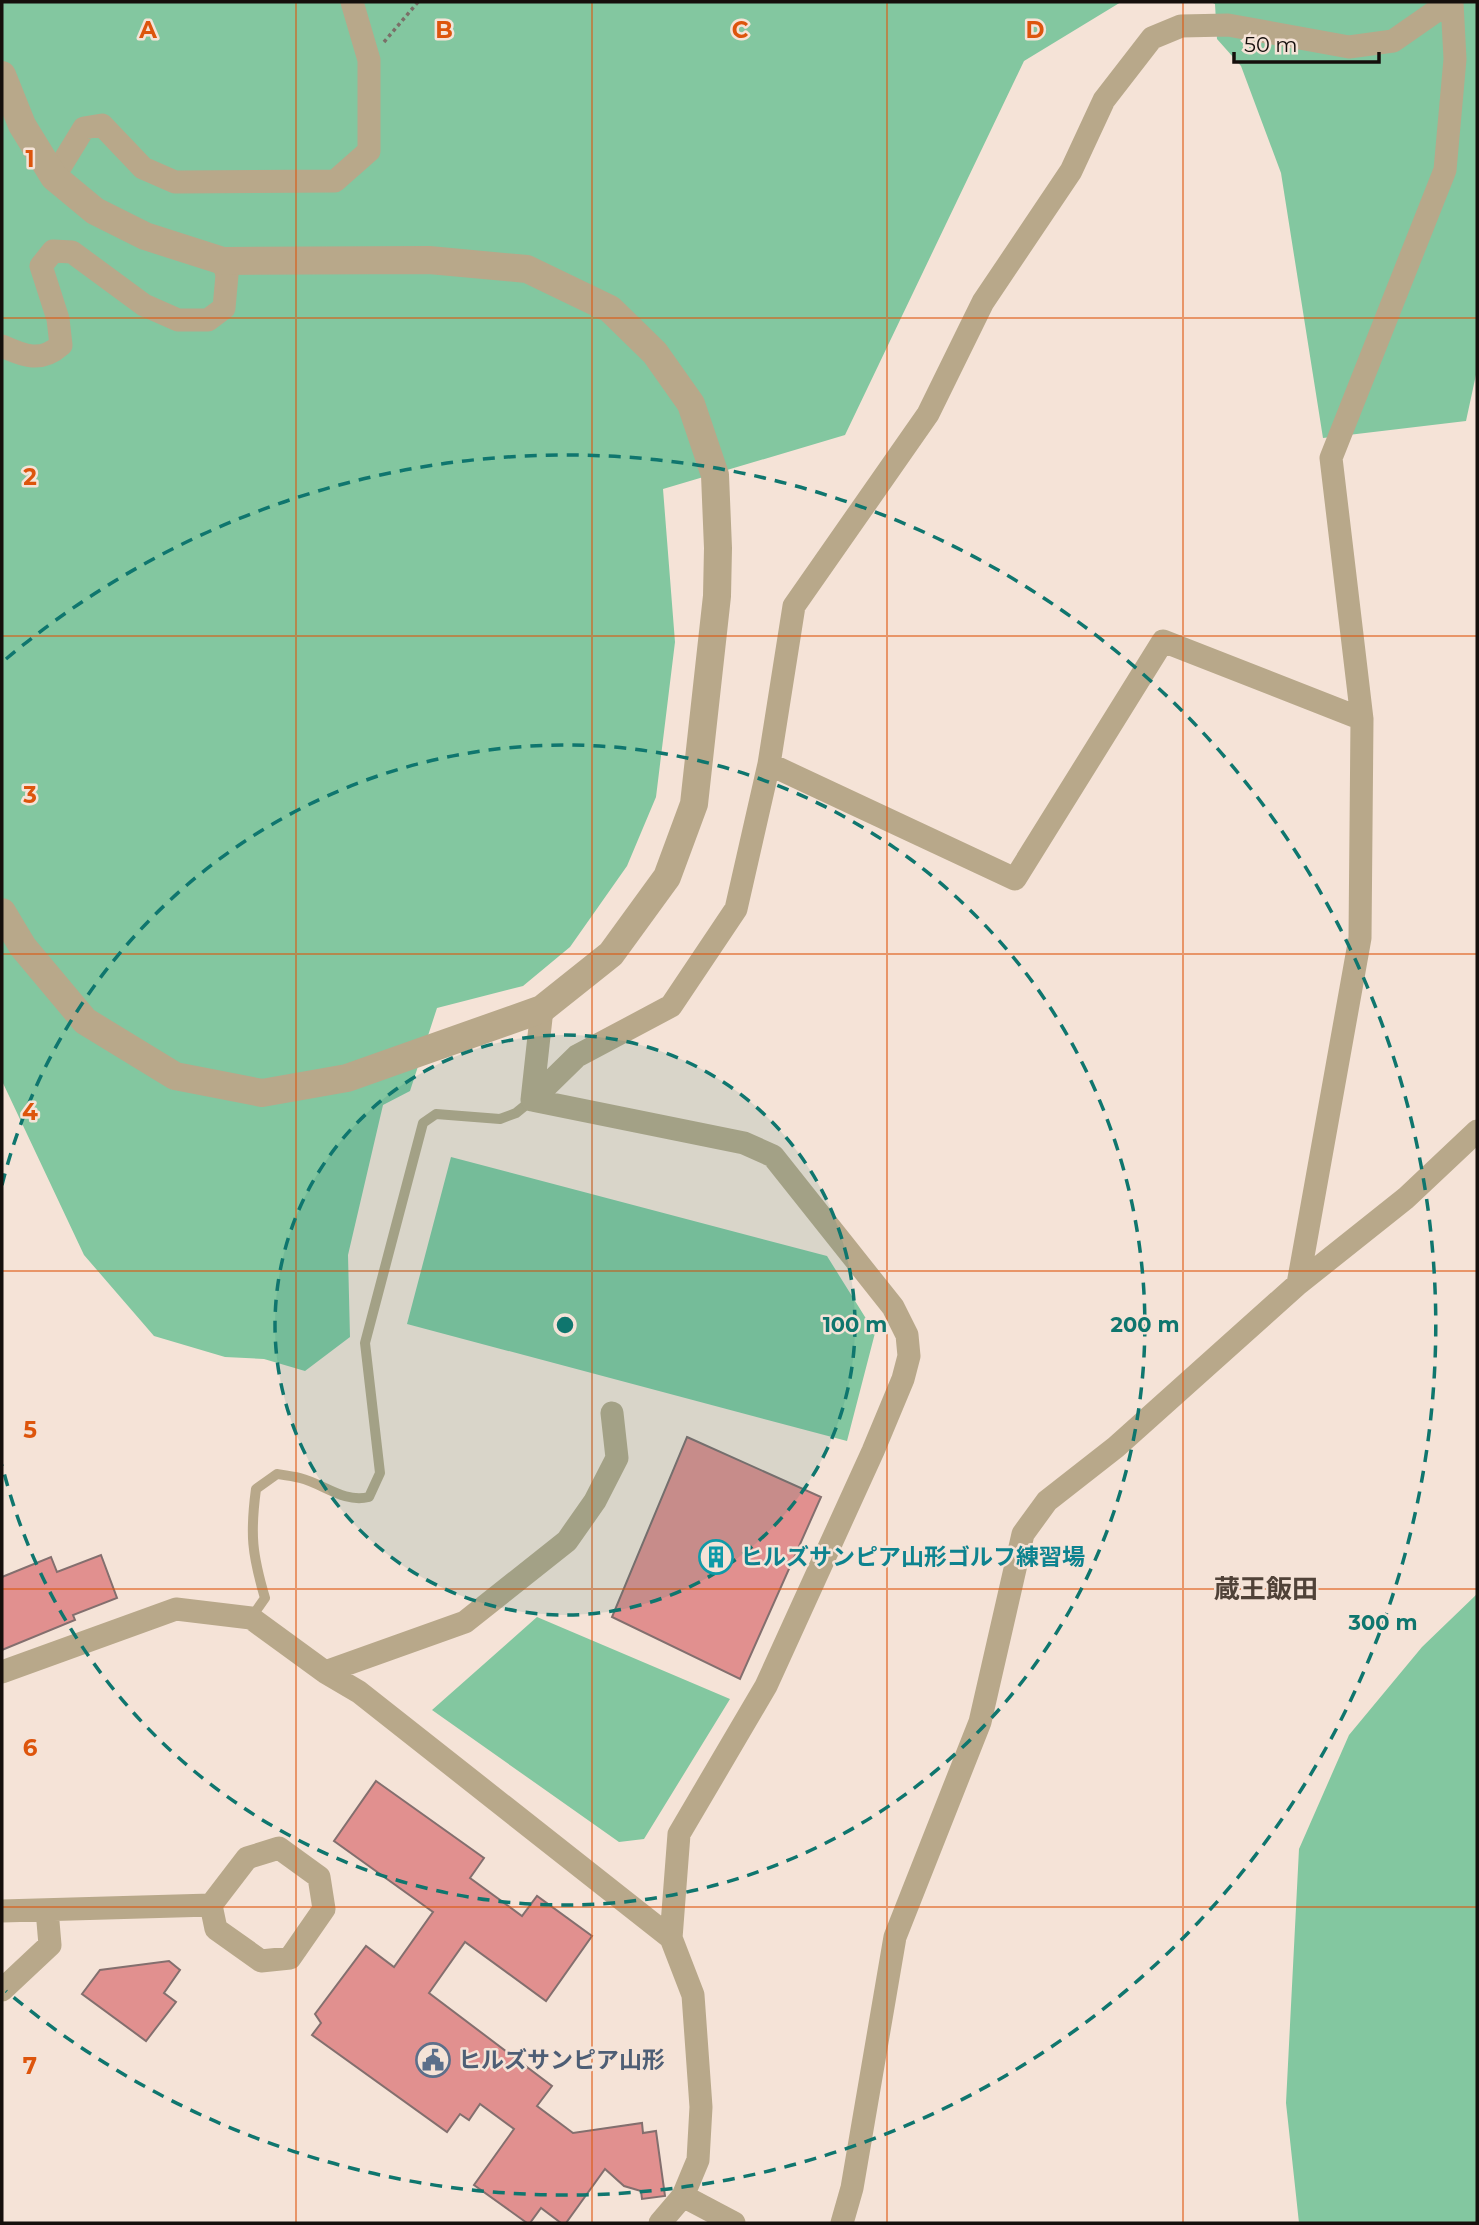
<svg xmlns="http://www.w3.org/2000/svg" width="1479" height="2225" font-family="Montserrat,'Noto Sans JP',sans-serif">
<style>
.green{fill:#83c7a0}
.building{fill:#e1908f;stroke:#836f6e;stroke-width:2}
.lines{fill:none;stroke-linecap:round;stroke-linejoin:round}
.path{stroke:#7a6f68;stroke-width:3.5;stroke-dasharray:3.5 3.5;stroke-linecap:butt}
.service{stroke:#b8a88a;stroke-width:10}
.minor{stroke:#b8a88a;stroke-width:23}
.tertiary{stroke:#b8a88a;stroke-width:28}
.grid{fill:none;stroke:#dd550c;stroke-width:2;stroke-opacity:0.55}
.ring{fill:none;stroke:#0f766e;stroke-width:3.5;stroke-dasharray:12 9}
.labels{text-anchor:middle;stroke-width:5;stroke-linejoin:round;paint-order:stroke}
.culture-label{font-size:23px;font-weight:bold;fill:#0d838f;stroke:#f5e3d7;text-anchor:start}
.service-label{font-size:23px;font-weight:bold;fill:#4e5e75;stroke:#f5e3d7;text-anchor:start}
.quarter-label{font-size:26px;font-weight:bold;fill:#504238;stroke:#f5e3d7}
.grid-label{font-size:23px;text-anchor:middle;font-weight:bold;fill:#dd550c;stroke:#f5e3d7;stroke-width:5;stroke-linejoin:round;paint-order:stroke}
.centre{fill:#0f766e;stroke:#f5e3d7;stroke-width:3.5}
.ring-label{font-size:21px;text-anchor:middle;font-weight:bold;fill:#0f766e;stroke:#f5e3d7;stroke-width:5;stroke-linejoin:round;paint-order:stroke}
</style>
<rect width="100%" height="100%" fill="#f5e3d7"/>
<!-- green -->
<path class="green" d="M2,2h1119l-97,59 -179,374 -182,54 12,153 -19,155 -29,69 -57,81 -47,39 -86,22 -27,83 -27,14 -35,150 2,82 -45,34 -41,-12 -39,-2 -71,-21 -70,-81 -82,-174z
M1211,2h266v368l-11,51 -143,17 -42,-265 -40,-107 -24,-27 -2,-35z
M451,1157l376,99 48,77 -28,108 -440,-117z
M1477,1594v629h-178l-13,-120 13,-254 50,-114 73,-88z
M537,1617l193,82 -86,140 -25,3 -187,-132z"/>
<!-- building -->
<path class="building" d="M687,1437l134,60 -81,182 -128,-62z
M101,1555l16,43 -44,17 2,5 -73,30v-73l49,-20 6,15z
M376,1781l108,77 -14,20 52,38 15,-20 55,40 -46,65 -81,-59 -36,51 123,93 -15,20 36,27 69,-10 1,10 13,-2 9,65 -23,3 -1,-8 -17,-5 -19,-17 -39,54h-5l-20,-15 -11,15h-3l-53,-38 40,-56 -34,-25 -11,16 -9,-6 -13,18 -135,-97 9,-12 -6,-9 51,-68 28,21 39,-55 -99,-71z
M169,1961l11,9 -16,23 12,9 -30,39 -64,-47 18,-24z"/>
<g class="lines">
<!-- path -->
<path class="path" d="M384,42l34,-40"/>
<!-- service -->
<path class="service" d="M251,1618l14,-20c-13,-44 -15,-64 -9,-109l21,-15c7,1 15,2 23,4 24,6 43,25 69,19l11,-24 -15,-130 58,-220 13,-9 64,5 16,-6 16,-13"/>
<!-- minor -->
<path class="minor" d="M54,177l30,-49 18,-3 41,43 32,14 160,-1 34,-30v-91l-17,-58
M2,346c22,10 39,17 59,-1l-3,-26 -17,-53 12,-15 19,1 72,53 34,15h30l16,-12 3,-33 -4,-14
M769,764l246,115 148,-238 199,78
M532,1100l45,-44 94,-50 65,-97 33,-145 25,-158 134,-192 55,-112 88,-131 33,-71 48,-62 29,-12 47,-1 121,22 44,-6 56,-39
M532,1100l212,43 29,13 120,151 14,28 2,21 -6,23 -30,72 -107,235 -87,148 -8,104 22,57 8,112 -3,53 -15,36 -23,27
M532,1100l10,-91
M1298,1284l62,-346 2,-219 -31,-261 114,-288 10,-111 -3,-57
M2,1672l174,-63 75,9 74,54 34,20 312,246
M325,1672l140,-50 102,-81 28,-40 22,-43 -5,-45
M279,1848l40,29 5,32 -34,49 -29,3 -45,-32 -5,-24 36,-47z
M2,1911l209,-6
M2,1990l48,-45 -3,-35
M683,2196l51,27
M842,2223l10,-35 43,-251 85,-215 43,-188 24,-33 69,-54 182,-163 108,-86 71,-67"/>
<!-- tertiary -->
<path class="tertiary" d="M2,75l20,50 32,52 41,34 50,25 78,25 206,-1 98,9 83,40 45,44 36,51 24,71 3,73 -1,48 -23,208 -27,73 -56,77 -69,55 -195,69 -85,15 -87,-17 -90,-55 -62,-74 -21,-35"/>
</g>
<!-- grid -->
<path class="grid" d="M296,2v2221M592,2v2221M887,2v2221M1183,2v2221M2,318h1475M2,636h1475M2,954h1475M2,1271h1475M2,1589h1475M2,1907h1475"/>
<!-- distance rings -->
<circle cx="565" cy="1325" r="290" fill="#0f766e" fill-opacity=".12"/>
<g class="ring">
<circle cx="565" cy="1325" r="290"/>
<path d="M2 1185A580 580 0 1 1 2 1465"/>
<path d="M6 659A870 870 0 1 1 6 1991"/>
</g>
<!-- icons -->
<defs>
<g id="building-ring" transform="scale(1.75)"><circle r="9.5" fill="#f5e3d7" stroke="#0f9aa8" stroke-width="1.5"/><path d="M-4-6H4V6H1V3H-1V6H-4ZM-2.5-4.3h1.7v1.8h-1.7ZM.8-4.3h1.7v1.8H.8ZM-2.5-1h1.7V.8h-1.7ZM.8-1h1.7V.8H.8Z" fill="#0f9aa8"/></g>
<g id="civic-ring" transform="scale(1.75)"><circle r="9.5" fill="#f5e3d7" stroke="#5c6f8a" stroke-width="1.5"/><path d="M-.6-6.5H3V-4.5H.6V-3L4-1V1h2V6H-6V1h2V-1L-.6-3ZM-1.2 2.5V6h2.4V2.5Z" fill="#5c6f8a"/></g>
</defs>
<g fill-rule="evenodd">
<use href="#building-ring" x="716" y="1557"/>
<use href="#civic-ring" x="433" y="2060"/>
</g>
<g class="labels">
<!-- culture labels -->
<g class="culture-label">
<text x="740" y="1565">ヒルズサンピア山形ゴルフ練習場</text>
</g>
<!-- service labels -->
<g class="service-label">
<text x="458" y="2068">ヒルズサンピア山形</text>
</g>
<!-- quarter labels -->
<g class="quarter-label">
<text x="1266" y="1598">蔵王飯田</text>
</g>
</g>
<g class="grid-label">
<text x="148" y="38">A</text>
<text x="444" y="38">B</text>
<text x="740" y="38">C</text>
<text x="1035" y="38">D</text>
<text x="30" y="167">1</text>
<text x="30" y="485">2</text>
<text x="30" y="803">3</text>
<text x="30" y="1120">4</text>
<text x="30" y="1438">5</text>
<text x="30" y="1756">6</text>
<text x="30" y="2074">7</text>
</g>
<circle cx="565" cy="1325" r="10" class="centre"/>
<g class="ring-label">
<text x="855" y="1332">100 m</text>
<text x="1145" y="1332">200 m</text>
<text x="1383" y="1630">300 m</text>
</g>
<!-- border -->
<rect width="1479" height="2225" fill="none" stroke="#150f0c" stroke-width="7"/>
<!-- scale -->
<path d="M1234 52v10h145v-10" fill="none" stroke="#150f0c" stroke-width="3.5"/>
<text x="1244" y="52" font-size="21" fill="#150f0c" stroke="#f5e3d7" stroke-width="5" paint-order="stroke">50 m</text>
</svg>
